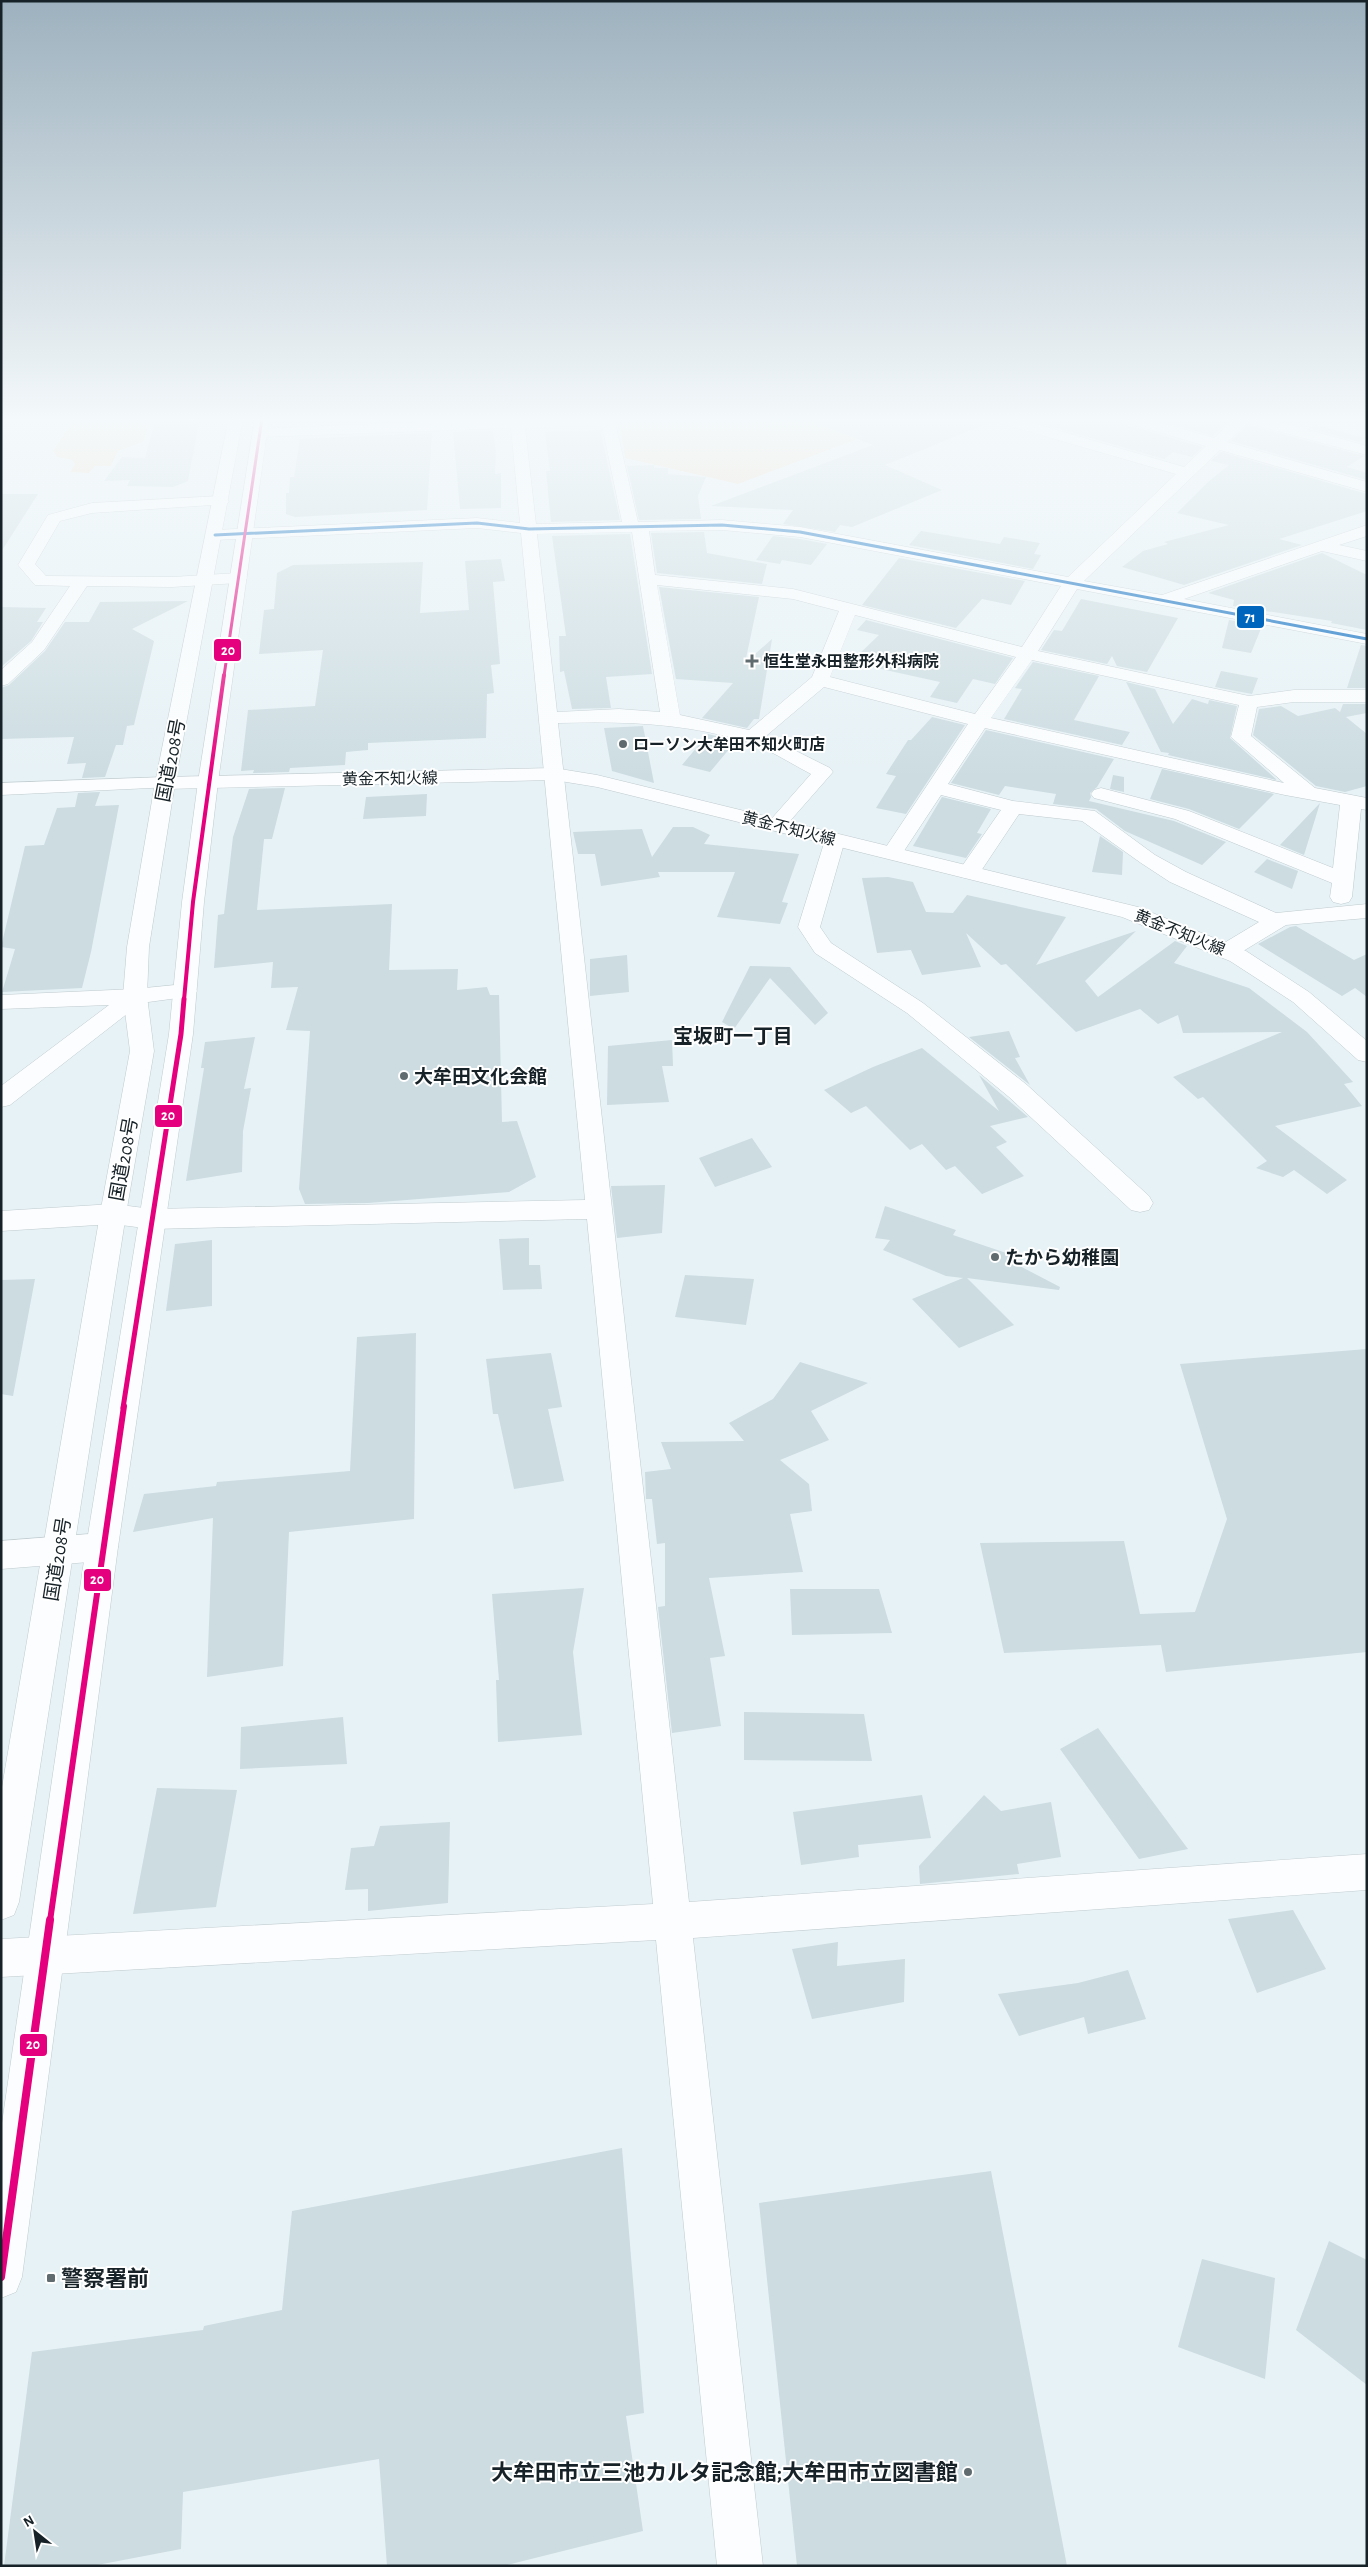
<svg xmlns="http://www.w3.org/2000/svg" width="1368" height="2567" font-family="'Alegreya Sans','Noto Sans JP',sans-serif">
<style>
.green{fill:#f0dcc1}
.building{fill:#ccdce1}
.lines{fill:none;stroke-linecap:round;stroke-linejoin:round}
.minor-casing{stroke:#c0cbcf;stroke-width:1}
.major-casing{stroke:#c0cbcf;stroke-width:1}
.highway-casing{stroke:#c0cbcf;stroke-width:1}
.minor{fill:#fbfdfe;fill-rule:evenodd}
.major{fill:#fbfdfe;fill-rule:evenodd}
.highway{fill:#fbfdfe;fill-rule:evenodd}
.bus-1-casing{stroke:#fff;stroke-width:5.5}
.bus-2-far4-casing{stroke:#fff;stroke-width:5.5}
.bus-2-far3-casing{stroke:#fff;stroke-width:7}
.bus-2-far2-casing{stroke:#fff;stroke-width:9}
.bus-2-far1-casing{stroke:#fff;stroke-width:10}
.bus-2-casing{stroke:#fff;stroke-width:11}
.bus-1{stroke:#0065bd;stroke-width:3}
.bus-2-far4{stroke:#e5007d;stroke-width:3}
.bus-2-far3{stroke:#e5007d;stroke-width:4}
.bus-2-far2{stroke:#e5007d;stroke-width:5}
.bus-2-far1{stroke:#e5007d;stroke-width:6}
.bus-2{stroke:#e5007d;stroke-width:8}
.poi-dot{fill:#5f6b6f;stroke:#fff;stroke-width:2}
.labels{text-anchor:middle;stroke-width:4;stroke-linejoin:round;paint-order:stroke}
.far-poi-label{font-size:16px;font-weight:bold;fill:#162227;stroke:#fff;text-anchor:start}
.far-street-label{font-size:16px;fill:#162227;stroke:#fff}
.street-label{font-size:19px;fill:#162227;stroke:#fff}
.poi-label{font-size:19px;font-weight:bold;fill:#162227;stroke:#fff;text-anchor:start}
.neighbourhood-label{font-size:20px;font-weight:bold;fill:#162227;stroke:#fff}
.near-poi-label{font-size:22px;font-weight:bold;fill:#162227;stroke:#fff;text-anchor:start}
.line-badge{stroke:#fff;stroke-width:2}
.badge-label{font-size:14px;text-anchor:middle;font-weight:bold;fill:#fff}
</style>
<rect width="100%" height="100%" fill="#e7f2f6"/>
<!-- green -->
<path class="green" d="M75,418h77l-9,24 -25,9 -7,15h-16l-6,7 -19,-1 5,-8 -3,-4 -15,-3 -4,-6z
M619,418h294l-175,66 -113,-26z"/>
<!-- building -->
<path class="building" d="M160,418h31l-1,5 9,-1 -11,59 -15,6 -46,-1 3,-6 -26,1 18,-24 23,1 9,-34h4z
M363,418h70l-70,5z
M809,418h180l2,4 -106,43 57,25 -90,37 -12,-2 -5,7 -52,-8 10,-14 -82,-4 162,-61 -64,-24z
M1037,418h80l3,5 82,24 -10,10 -19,-5 -9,7 -128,-37z
M1152,418h80l-19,18z
M1314,424l50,14 -5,4 -50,-14z
M1248,425l116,31 -17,11 20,6v7l-136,-39z
M600,430l20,90 -69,2 -5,-51h4l-5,-39z
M493,431l3,20 -1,23 6,-1v35l-41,1 -7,-77z
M432,433l-5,77 -132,7 -9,-3v-21h3l1,-16h4l6,-38z
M1221,452l146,42v17l-88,28 23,6 -118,40 -62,-18 21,-16 25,-7 -4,-2 65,-17 -52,-12 31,-31 21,-17 -18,-4z
M654,465v3h14v6l38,3 -8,19 3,23 -62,1 -12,-54z
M1,494h37l-37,58z
M921,531l79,13 4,-7 36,6 -6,11 7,1 -8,14 -124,-24z
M704,532l3,21 60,11 -5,20 -105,-11 -6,-40z
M630,534l22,140 -46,3 5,31 -39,1 -8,-38 -4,1 -1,-36h7l-14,-100z
M773,536l27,3 27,5 -16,21 -29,-5 -2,4 -24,-4z
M1322,553l45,22v55l-36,-7 1,-2 -99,-15 1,-6 -26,-7z
M899,558l126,23 -14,24 -29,-6 -26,29 -94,-23z
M501,559l4,22 -12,1 7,82 -9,1 3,28 -7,1 -1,44 -118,5v7l-22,2 -1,13 -55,3 -1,4 -36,1 1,-3 -13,1 7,-61 67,-4 8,-56 -64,4 5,-44 10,-1 3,-36 16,-8 130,-3 -3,51 49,-3 -4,-49z
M659,587l100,10 -14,66 27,-24 -13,80h-5l-7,9 -45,-10 31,-35 -57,-4z
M1081,599l97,19 -31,54 -30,-6 -5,-10 -5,8 -66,-14 13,-20 8,1z
M188,601l-56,28 22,12 -20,84 -7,1 -4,19h-7l-11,32 -23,1 4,-15 -19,1 7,-27 -73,2v-51l8,-3 36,-34 20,-29h24l11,-20z
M1,607l45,1 -9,14h6l-12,19 -30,26z
M866,620l147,38 -18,26 -22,-5 -16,24 -27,-6 10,-15 -86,-19 6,-5h-5l24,-23 -22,-5z
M1229,620l33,6 -11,27 -29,-5z
M1361,645l6,1v42h-20z
M1033,662l66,14 -25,44 56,12 -8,13 -118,-26 18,-30 -7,-1z
M1221,671l37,7 -6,16 -37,-7z
M1126,682l29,7 18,35 19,-25 16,5 1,-4 28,6 -7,32 47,42 -109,-25 1,-2 -8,-1z
M1343,704h24v9l-21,4 21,17v52l-22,6 -29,-6 -63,-51 6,-26 22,-3 17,10 37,-8 5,4z
M932,717l33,8 -59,89 -30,-6 20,-32 -10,-2 22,-34h3z
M643,726l11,57 -42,-12 -8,-43z
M986,730l128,29 -17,28 -7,6 1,4 -2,4 85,20 52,21 -24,23 -77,-34 -29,-22 -43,-5 3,-10 -51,-8 -6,9 -48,-12z
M708,734l28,7 -26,31 -28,-7z
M1162,769l112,25 -35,35 -50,-20 -39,-10z
M1113,775l11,2v15l-14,-3z
M285,788l-13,51h-8l-7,71 135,-6 -3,66 69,-1 -1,21 30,-3 3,8h9l3,127 15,-1 19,56 -27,15 -141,11 -63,1 -6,-15 11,-158 -24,-1 12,-43 -27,1 2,-26 -59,6 4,-53 6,-1 9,-77 16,-48z
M100,792l-5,14 24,-1 -28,147 -9,36 -80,4 13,-43 -14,-2 24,-101 19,-1 13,-37 18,-1 3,-14z
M427,794l-1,22 -63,3 3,-22z
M942,797l49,12 -14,24 5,1 -16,24 -53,-12z
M1320,803l-16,52 -24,-10z
M673,827h20l17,8 -6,9 95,10 -17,48 6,1 -8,21 -63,-7 18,-45h-77l2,5 -59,9 -6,-32h-17l-5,-22 69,-3 10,28z
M1100,836l23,16 -1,23 -30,-3z
M1267,859l31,12 -6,18 -38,-17z
M888,877l25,5 13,30 27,1 14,-18 99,22 -30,48 100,-34 -51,50 13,16 77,-56 12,5 -13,17 75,25 58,44 46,50 -9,2 18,22 -87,20 72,54 -20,14 -33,-24 -11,7 -27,-9 11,-7 -64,-64 -5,2 -25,-22 109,-45 -99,1 -5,-18 -20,9 -18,-15 -64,23 -70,-68 -5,1 -35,-32 15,34 -59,8 -11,-25 -34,3 -15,-75z
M1296,926l58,34 13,-6v43l-12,-9 -13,8 -84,-52 32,-17z
M627,955l2,37 -39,4v-37z
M750,966l40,1 38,46 -13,12 -45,-47 -36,51 -12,-7z
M1009,1031l11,26 -5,1 15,27 -61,-48z
M255,1037l-11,52 7,-1 -8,43 -1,41 -56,9 18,-113h-3l4,-26z
M672,1040l1,26h-11l7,36 -62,3 1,-59z
M922,1048l77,63 -20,-36 49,42 -38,9 17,16 -11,5 28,29 -42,18 -27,-28 -9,4 -24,-26 -12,6 -44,-44 -15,7 -27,-23 49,-23z
M752,1138l20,29 -57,20 -16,-29z
M665,1185l-3,48 -45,5 -6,-52z
M885,1206l71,24 -3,5 62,21 -1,7 46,24 -1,3 -92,-12 47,47 -55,23 -47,-49 51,-21 -17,-2 -63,-26 7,-10 -15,-2z
M529,1238v27h11l2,24 -39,1 -4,-51z
M212,1240v66l-46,5 9,-67z
M685,1275l69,4 -8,46 -71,-8z
M35,1279l-22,117 -12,-2v-114z
M416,1333l-2,186 -125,13 -6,134 -76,11 6,-159 -80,14 11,-38 72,-8 1,-4 133,-11 7,-134z
M1367,1349v303l-201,20 -5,-27 -157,8 -24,-110 144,-2 16,73 55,-2 32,-93 -47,-155z
M551,1353l11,54 -14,2 16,72 -50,8 -16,-75h-5l-7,-55z
M800,1362l68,21 -57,28 18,29 -49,20 29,24 3,27 -22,3 13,58 -94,6 16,78 -15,2 11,68 -49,7 -14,-126 7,-1v-63l-8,1 -5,-45h-6l-1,-27 26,-3 -10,-27 83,-1 -15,-18 44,-24z
M584,1588l-11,64 9,83 -84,7 -2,-62h3l-7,-86z
M790,1589h89l13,44 -100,2z
M744,1712l120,2 8,47 -128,-1z
M343,1717l4,47 -107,5 1,-42z
M1098,1728l90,121 -49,10 -79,-110z
M157,1788l80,2 -21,117 -83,7z
M922,1795l9,43 -73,7 1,12 -58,8 -8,-53z
M984,1795l17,16 50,-9 10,55 -44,7 2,10 -99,10 -1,-18z
M450,1822l-2,81 -80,8v-22l-23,1 6,-42 23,-2 6,-20z
M1293,1910l33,59 -69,24 -29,-74z
M838,1942l-1,24 68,-7 -1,43 -92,17 -20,-70z
M1128,1970l18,49 -58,15 -4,-17 -65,19 -21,-42 80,-11z
M622,2148l22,265 -18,3 17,115 -140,35h-116l-8,-107 -196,33 -2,57 -89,17h-88l28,-214 171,-22 1,-4 78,-16 10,-99z
M991,2171l76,395h-270l-38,-363z
M1329,2241l38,19v125l-71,-55z
M1202,2259l73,19 -10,101 -87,-32z"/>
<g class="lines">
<!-- minor casing -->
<g class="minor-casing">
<path id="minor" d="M510,418h104l24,104 84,-2 78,7 268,50 108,-103 -183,-53 -2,-3h24l169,49 22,-21 -85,-25 -2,-3h25l70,20 21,-20h30l102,28v9l-119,-32 -21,19 140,40v10l-147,-42 -136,131 78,14 205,-70v11l-28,9 28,6v10l-45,-10 -138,48 183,35v10l-290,-55 -39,62 211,45 45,-6h73v12h-73l-37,5 -6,29 64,52 52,10v12l-6,-1 -9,88 -3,5 -8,2 -8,-2 -3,-5 2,-14 -157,-64 -81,-21 -3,-4 3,-4 7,-2 88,23 144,57 7,-63 -55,-10 -300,-67 -37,56 65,17 82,10 60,44 31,17 90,41 91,-9v14l-81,7 -51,31 -8,2 -8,-2 -3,-5 3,-5 40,-24 -89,-40 -29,-19 -59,-42 -63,-7 -42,63 -8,1 -8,-1 -3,-5 43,-62 -60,-15 -41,62 -7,2 -7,-2 -4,-4 86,-129 -144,-37 -58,49 64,32 3,4 -50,57 -7,2 -7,-2 -3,-4 45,-51c-21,-11 -44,-26 -66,-33 -63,-18 -122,-20 -187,-18l131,1179 678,-48v36l-674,48 70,628h-46l-61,-626 -655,37v-38l652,-35 -66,-685 -435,10 -39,-5 -112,7v-20l112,-7 39,5 433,-9 -64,-667 -44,-5 -262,12 -8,-5 8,-5 262,-12 43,5 -9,-95 -251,9 -7,-4 7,-4zM602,425l20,97 -86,2 -11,-96zM722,530l78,7 261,49 -39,61 -229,-58 -138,-14 -6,-44zM632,532l28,180 -41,-3 -62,3 -20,-178zM657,585l136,14 46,12 -27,66 -63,53 -69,-15zM855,615l161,42 -41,57 -145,-37zM1032,660l207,45 -8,32 53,46 -293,-65z
M221,496l8,5 -2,3 -135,9 -32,8 -25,43 11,12 126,1 66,-4 6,1 3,4 -3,4 -6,1 -66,4 -85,-1 -43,64 -36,34 -7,2v-16l31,-28 38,-56 -35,-1 -17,-20 30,-50 44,-12z
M165,777l7,2 3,4 -3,4 -171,8v-12z
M835,834l7,2 3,4 -25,87 11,16 92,60 104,82 122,111 4,7 -4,7 -9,2 -9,-2 -122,-113 -102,-84 -92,-60 -17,-26 27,-87 3,-4z
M185,984l8,2 4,5 -4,5 -52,7 -131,102 -9,2v-21l108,-81 -108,4v-14l134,-6z
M102,1533l11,4 5,10 -5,10 -11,4 -101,8v-28z"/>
</g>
<!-- major casing -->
<g class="major-casing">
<path id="major" d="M554,768l43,7 541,132 108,44 63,41 58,49v21l-9,-2 -65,-58 -63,-41 -108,-44 -525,-130 -43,-7 -389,9 -7,-2 -3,-4 3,-4 7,-2z"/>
</g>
<!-- highway casing -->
<g class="highway-casing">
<path id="highway" d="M229,418h14l-68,365 -26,164 -2,49 7,55 -28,163 -107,688 -5,13 -13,5v-127l99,-579 30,-163 -7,-55 4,-49 28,-164z
M255,418h14l-51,364 -14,120 -11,132 -75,513 -96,730 -6,15 -15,6v-168l85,-583 83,-513 13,-132 16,-120z"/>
</g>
<!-- minor -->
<use href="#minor" class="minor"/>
<!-- major -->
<use href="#major" class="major"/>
<!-- highway -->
<use href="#highway" class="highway"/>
<!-- bus-1 casing -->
<g class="bus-1-casing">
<path id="bus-1" d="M215,535l262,-12 52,6 193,-4 78,7 567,107"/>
</g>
<!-- bus-2-far4 casing -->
<g class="bus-2-far4-casing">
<path id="bus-2-far4" d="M224,676l38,-258"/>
</g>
<!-- bus-2-far3 casing -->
<g class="bus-2-far3-casing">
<path id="bus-2-far3" d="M184,1000l9,-98 31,-227"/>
</g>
<!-- bus-2-far2 casing -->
<g class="bus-2-far2-casing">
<path id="bus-2-far2" d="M123,1408l58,-374 3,-35"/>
</g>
<!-- bus-2-far1 casing -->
<g class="bus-2-far1-casing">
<path id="bus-2-far1" d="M50,1921l74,-515"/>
</g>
<!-- bus-2 casing -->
<g class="bus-2-casing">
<path id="bus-2" d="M1,2277l49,-357"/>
</g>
<!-- bus-1 -->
<use href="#bus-1" class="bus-1"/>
<!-- bus-2-far4 -->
<use href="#bus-2-far4" class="bus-2-far4"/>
<!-- bus-2-far3 -->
<use href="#bus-2-far3" class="bus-2-far3"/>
<!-- bus-2-far2 -->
<use href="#bus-2-far2" class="bus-2-far2"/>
<!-- bus-2-far1 -->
<use href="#bus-2-far1" class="bus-2-far1"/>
<!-- bus-2 -->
<use href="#bus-2" class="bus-2"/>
</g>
<!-- sky -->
<linearGradient id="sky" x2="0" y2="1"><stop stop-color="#9db1be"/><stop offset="0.54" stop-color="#f4f9fb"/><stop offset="1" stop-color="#f4f9fb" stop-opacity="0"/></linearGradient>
<rect width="1368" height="778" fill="url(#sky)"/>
<!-- markers -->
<g class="poi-dot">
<path d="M749.5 653.5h5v5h5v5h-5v5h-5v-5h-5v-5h5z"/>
<circle cx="623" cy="744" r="5"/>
<circle cx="404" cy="1076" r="5"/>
<circle cx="995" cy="1257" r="5"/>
<rect x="46" y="2273" width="10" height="10" rx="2.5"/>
<circle cx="968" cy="2472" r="5"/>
</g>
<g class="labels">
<!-- far-poi labels -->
<g class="far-poi-label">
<text x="763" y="667">恒生堂永田整形外科病院</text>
<text x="633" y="750">ローソン大牟田不知火町店</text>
</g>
<!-- far-street labels -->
<g class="far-street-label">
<text transform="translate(390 778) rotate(-1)" y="6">黄金不知火線</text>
<text transform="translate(789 828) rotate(14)" y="6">黄金不知火線</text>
<text transform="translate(1180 932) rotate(22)" y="6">黄金不知火線</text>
</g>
<!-- street labels -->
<g class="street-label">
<text transform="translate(170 760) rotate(-79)" y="7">国道208号</text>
<text transform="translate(123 1159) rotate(-80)" y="7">国道208号</text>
<text transform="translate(57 1559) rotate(-81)" y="7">国道208号</text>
</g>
<!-- poi labels -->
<g class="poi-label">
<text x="414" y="1083">大牟田文化会館</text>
<text x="1005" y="1264">たから幼稚園</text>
</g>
<!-- neighbourhood labels -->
<g class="neighbourhood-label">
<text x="733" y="1043">宝坂町一丁目</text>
</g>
<!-- near-poi labels -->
<g class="near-poi-label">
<text x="61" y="2286">警察署前</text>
<text x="958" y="2480" text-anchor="end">大牟田市立三池カルタ記念館;大牟田市立図書館</text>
</g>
</g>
<g class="line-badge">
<rect x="1236" y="605" width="29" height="24" rx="5" fill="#0065bd"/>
<rect x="213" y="638" width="29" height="24" rx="5" fill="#e5007d"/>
<rect x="154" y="1104" width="29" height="24" rx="5" fill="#e5007d"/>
<rect x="83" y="1568" width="29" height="24" rx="5" fill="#e5007d"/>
<rect x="19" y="2033" width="29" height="24" rx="5" fill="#e5007d"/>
</g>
<g class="badge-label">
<text x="1250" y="622">71</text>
<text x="228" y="655">20</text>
<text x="168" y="1120">20</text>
<text x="97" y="1584">20</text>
<text x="33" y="2049">20</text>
</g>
<!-- border -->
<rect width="1368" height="2567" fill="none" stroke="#162227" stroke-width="5"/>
<!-- north arrow -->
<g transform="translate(35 2532) rotate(330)" stroke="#ffffff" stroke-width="4" paint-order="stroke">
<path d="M0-4L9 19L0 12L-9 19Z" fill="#162227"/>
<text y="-8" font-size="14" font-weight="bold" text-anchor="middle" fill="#162227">N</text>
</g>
</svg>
